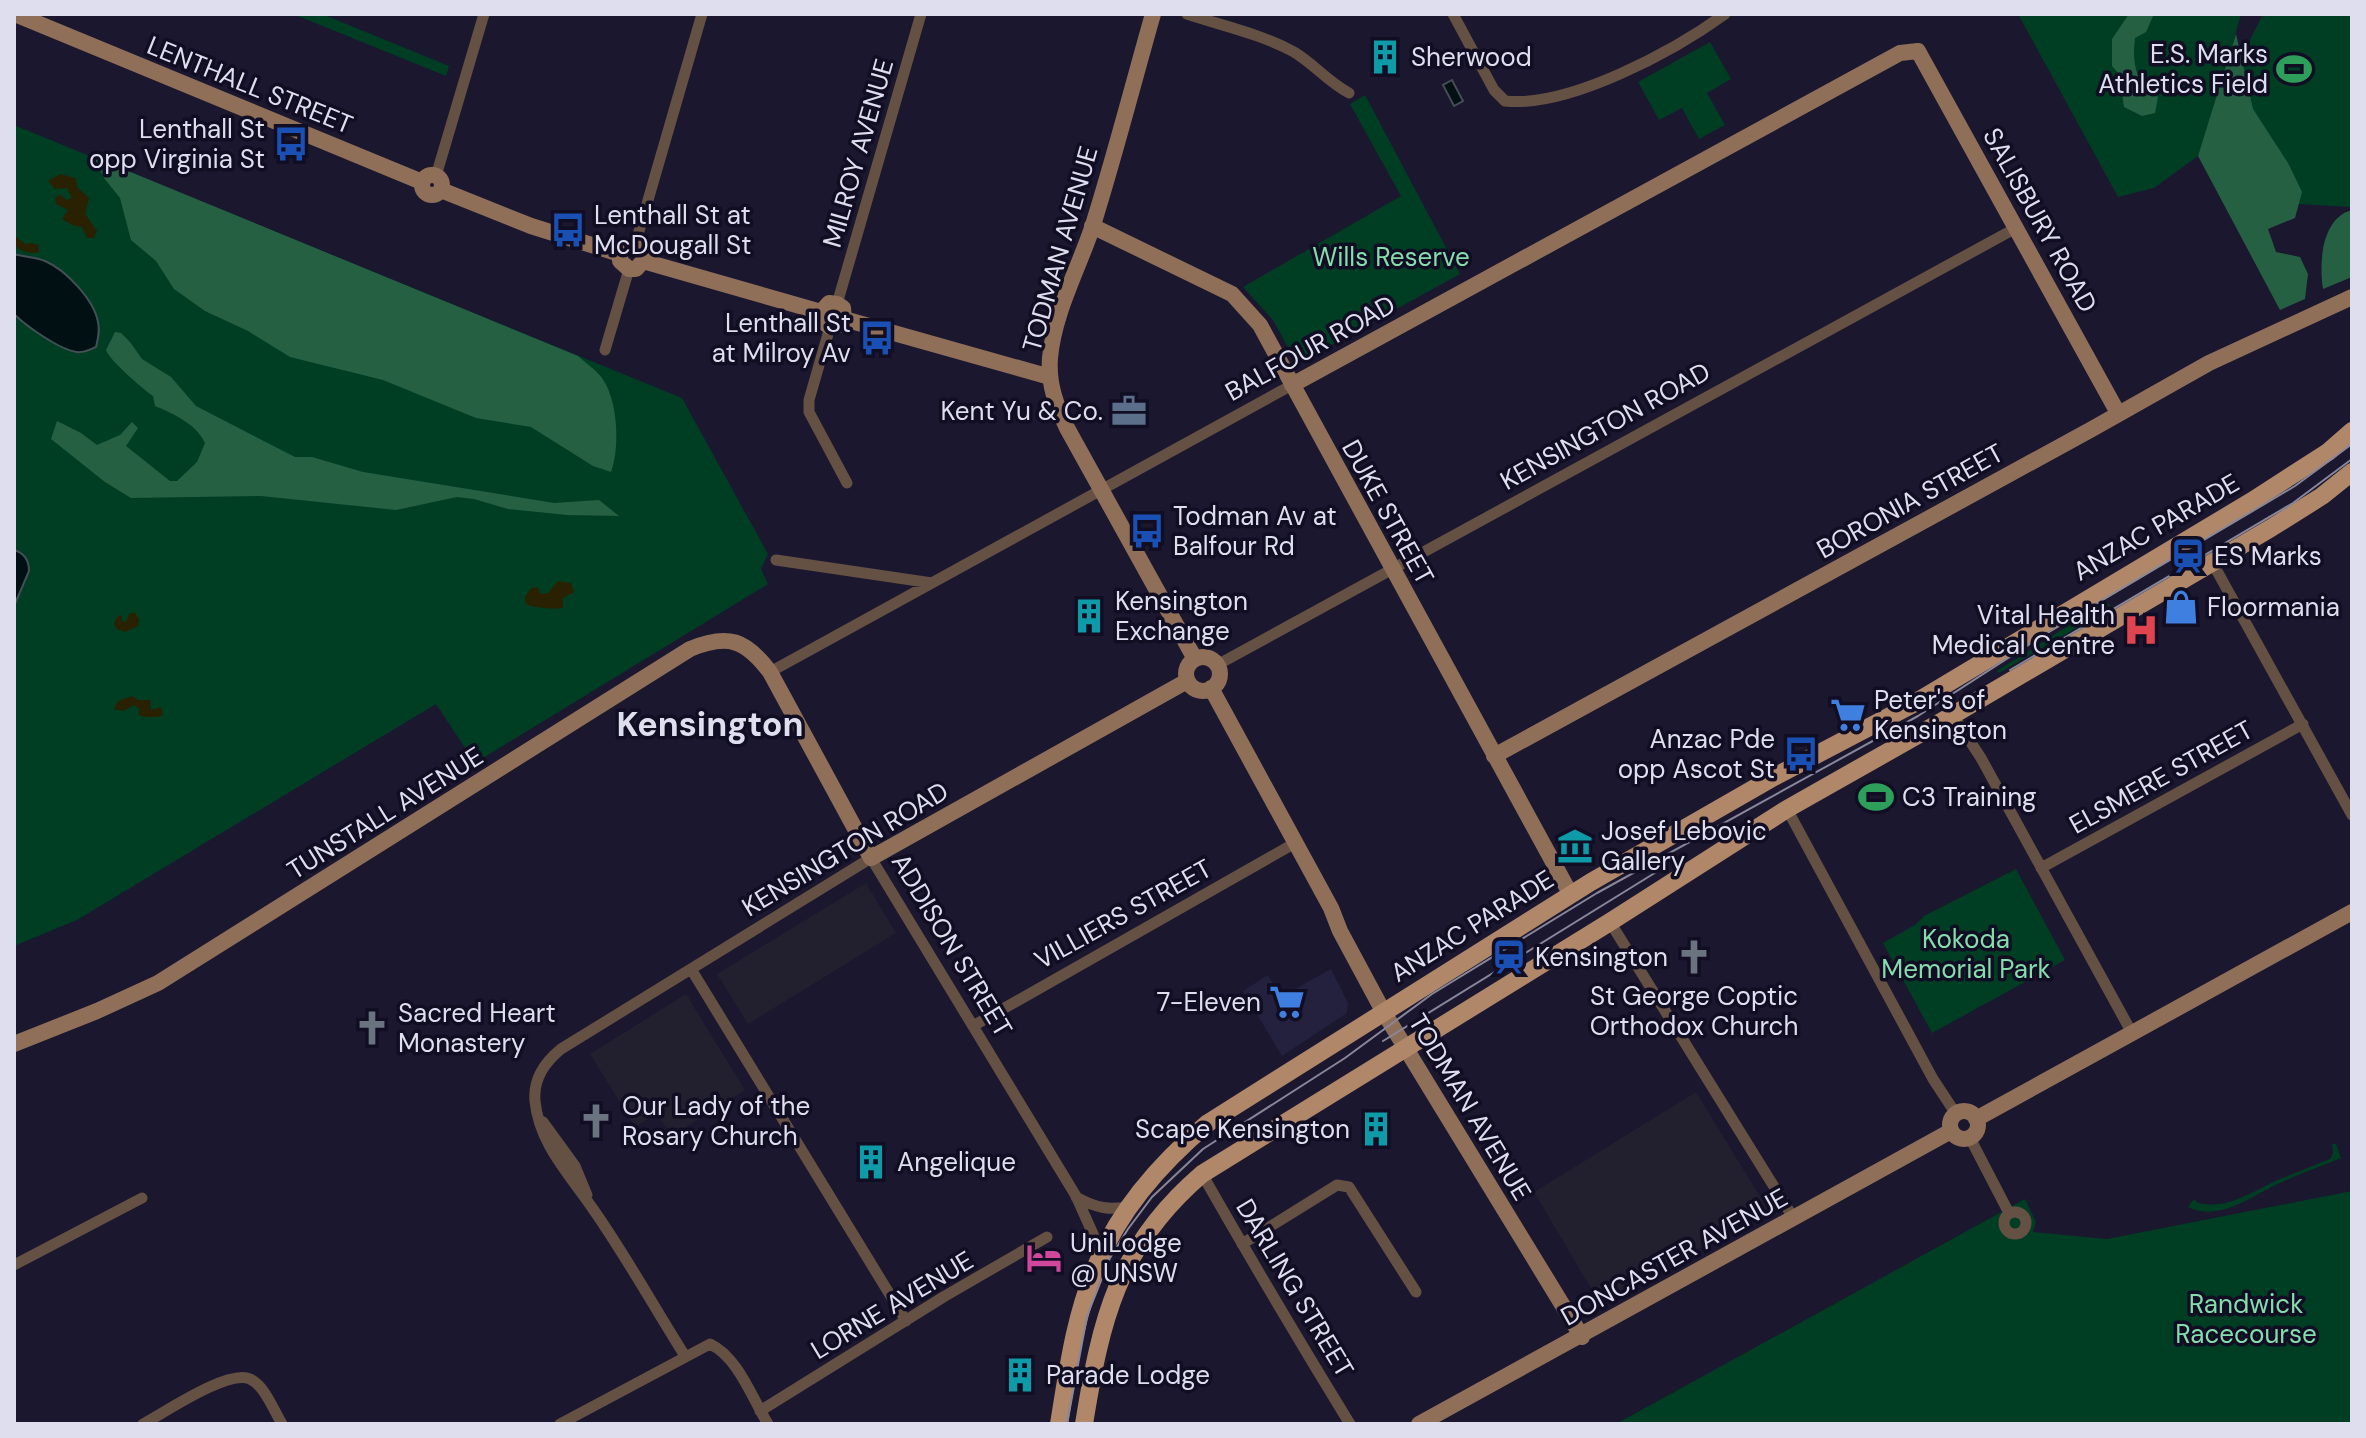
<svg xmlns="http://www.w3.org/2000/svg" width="2366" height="1438" font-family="'DM Sans',sans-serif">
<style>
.built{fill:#24213e}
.education{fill:#221f2f}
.green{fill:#003e24}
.forest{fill:#256042}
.sand{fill:#292101}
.water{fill:#001013;stroke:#434e55;stroke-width:2}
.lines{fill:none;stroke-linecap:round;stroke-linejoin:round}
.street{stroke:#655143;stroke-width:11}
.secondary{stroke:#906f58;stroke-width:16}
.primary{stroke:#b18769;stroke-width:18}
.tram{stroke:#88879a;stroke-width:2}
.labels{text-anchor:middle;stroke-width:7;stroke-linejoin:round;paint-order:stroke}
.poi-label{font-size:26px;fill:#dedeee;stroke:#110e24;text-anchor:start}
.street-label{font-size:26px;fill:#dedeee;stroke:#110e24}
.park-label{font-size:26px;fill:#86dcad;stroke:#110e24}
.district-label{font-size:34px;font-weight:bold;fill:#dedeee;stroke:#110e24}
</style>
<rect width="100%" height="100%" fill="#1a172f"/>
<!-- built -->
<path class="built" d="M1331,969l17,34 -1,10 -65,43 -39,-65 25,-16 13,22z"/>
<!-- education -->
<path class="education" d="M866,883l30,50 -148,91 -31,-50z
M686,994l59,96 -73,46 -15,-22 -22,13 -45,-73z
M1696,1092l73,119 -170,91 -65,-110z"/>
<!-- green -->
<path class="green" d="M293,14h29l127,52 -3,10z
M2018,14h223l-28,100 50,-100h89v193l-54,-3 -89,-80 -11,32 -44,32 -36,9z
M1710,42l21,37 -24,14 18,32 -26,14 -17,-31 -23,12 -21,-38z
M1365,95l95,179 -163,90 -24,-44 -30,-33 158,-91 -51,-92z
M14,125l668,273 86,156 -7,15 7,15 -293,179 -39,-59 -359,216 -63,26z
M2107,601l4,7 -112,65 -2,-2z
M2016,869l49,91 -133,73 -49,-90 32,-18 9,-9z
M2332,1144h4l5,14c-19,8 -39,15 -59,24 -28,12 -62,41 -94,25l6,-8 4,4c32,7 56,-13 84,-25 16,-6 32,-13 48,-19l3,-6z
M2352,1191v233h-736l409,-225 11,23 -3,10 74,7z"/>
<!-- forest -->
<path class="forest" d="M2129,14h25l-8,18 -11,6c-3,25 0,45 23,59l-3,16 -13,3 -18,-9 -5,-33 -7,-8v-27z
M2236,34l17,75 35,54 14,29 -7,26 -27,11 8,23 24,5 8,17 -3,25 -25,11 -82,-154z
M94,157l484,199c8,7 18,14 24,22 16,22 18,69 9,94l-18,-6 -62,-39 -55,-9 -93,-38 -93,-23 -42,-26 -43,-20 -31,-22 -18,-28 -25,-21 -11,-42 -16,-20z
M2352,210v67l-29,12c-4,-25 -2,-71 29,-79z
M115,332l6,1 9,9 12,17 29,18 25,29 99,51h17l51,15 191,31 45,-3 20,16 -52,-1 -59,-6 -34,-10 -17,-2 -61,13 -135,-14 -130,2 -26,-16 -54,-43 6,-18 24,12 16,12 23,-10 12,-13 6,6 -12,18 44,35h7l20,-19 8,-19c-9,-19 -31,-29 -50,-37l-2,-10c-10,-7 -44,-36 -47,-46z"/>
<!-- sand -->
<path class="sand" d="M60,174l15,4 3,10 11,10 -4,16 12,17 -3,7h-7l-5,-11 -8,-1 -12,-7 6,-9 -12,-6 -1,-6 5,-4 6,6 6,-2 -5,-10 -12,1 -7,-8z
M14,235l11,9 7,-1 6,2 1,7c-9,3 -18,-1 -25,-7z
M558,581l13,2 3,9 -11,6v10c-7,2 -32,-1 -37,-4l-1,-7 5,-8 7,-2 4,7 7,-1z
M130,613h5l4,6 -1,7 -13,6 -8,-3 -3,-5 3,-7 5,-2v6l4,1z
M132,696l6,4h12l1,10 10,-3 2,8c-4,3 -19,3 -24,0v-6l-5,-4 -11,6 -9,-2 4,-8z"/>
<!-- water -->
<path class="water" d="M1452,80l11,21 -9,5 -11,-21z
M14,254c10,3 21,3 31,7 21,9 49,39 53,61 2,9 0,17 -2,25 -7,3 -12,6 -19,5 -17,-2 -51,-26 -63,-38z
M14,550c10,3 15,11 15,21l-15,35z"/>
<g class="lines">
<!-- street -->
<path class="street" d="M1187,14c36,12 74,20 107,38 20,12 34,30 55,41
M1453,14l41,76 11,11c64,7 169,-50 220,-87
M436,176l48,-162
M635,245l67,-231
M837,304l84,-290
M830,327l-21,73v12l38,71
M605,350l24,-81
M776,560l156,23
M2212,562l140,253
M1217,665l799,-437
M770,672l522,-287
M1953,715l28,43 151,275
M1787,809l146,270 23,35
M2041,868l262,-144
M1610,922l184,297
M691,969l215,352
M973,1026l322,-183
M543,1122l32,44 12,29
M1970,1138l39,75
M1202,1174c48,84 97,167 148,250
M1076,1197c20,11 34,14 56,9
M2004 1223a11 11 0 1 1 22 0a11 11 0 1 1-22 0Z
M1242,1244l95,-59 12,2 67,105
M14,1265l128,-67
M685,1356c-31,-49 -59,-100 -92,-147 -23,-34 -54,-65 -58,-108 -2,-22 10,-39 26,-52l310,-191 205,338 17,38 6,23
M760,1411l185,-115 102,-59
M143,1424c21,-11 85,-55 107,-45 15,7 24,32 32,45
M560,1424l150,-80c28,13 42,54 58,80"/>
<!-- secondary -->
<path class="secondary" d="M15,14l407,168
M1153,14c-20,70 -38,141 -60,211 -14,43 -39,87 -43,133 -2,26 6,47 17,70l128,231
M422 185a10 10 0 1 1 20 0a10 10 0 1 1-20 0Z
M441,190l90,36 89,28
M1092,226l140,68 28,31 311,570
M620,254l4,-7 11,-2 9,8 -1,8
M620,254v7l9,8h7l7,-8
M643,261l178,51
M821,312l8,-9 8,1 6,4 1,11
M821,312l2,10 7,5 10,-2 4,-6
M844,319l206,58
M1292,385l608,-332 18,-2 200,362
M1186 674a17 17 0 1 1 34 0a17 17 0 1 1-34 0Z
M1211,688l120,220 9,23 43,80 199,326
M1494,756l598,-327 117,-66 143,-66
M14,1044l83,-33 61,-28 532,-334c38,-16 56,-9 80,23l101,186 316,-177
M1950 1125a14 14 0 1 1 28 0a14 14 0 1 1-28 0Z
M1976,1119l376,-207
M1419,1424l532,-293"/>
<!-- primary -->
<path class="primary" d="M1059,1424c9,-55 16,-110 39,-162 23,-54 66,-102 110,-139l383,-241 183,-105 139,-73 339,-203 76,-49 24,-21
M1084,1424c17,-105 33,-177 118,-250l408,-252 177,-113 166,-94 318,-187 51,-32 30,-24"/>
<!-- tram -->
<path class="tram" d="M2010,670l283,-167 59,-44
M1383,1041l283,-175
M1067,1424l20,-108 23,-58 18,-29 24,-32 51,-48 142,-91 87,-64 165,-101 321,-177 132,-85 245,-145 57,-42"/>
</g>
<!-- icons -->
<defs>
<g id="building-bare" transform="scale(2.76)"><path d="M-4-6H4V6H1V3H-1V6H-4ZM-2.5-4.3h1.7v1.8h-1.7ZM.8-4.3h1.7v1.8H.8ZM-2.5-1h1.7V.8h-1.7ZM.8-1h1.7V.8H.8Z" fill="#0f9aa8" stroke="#110e24" stroke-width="2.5" paint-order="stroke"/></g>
<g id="stadium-bare" transform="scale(2.76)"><path d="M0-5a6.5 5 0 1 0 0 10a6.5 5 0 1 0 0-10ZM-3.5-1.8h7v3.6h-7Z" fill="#2e9e5b" stroke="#110e24" stroke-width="2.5" paint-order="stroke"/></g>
<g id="bus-bare" transform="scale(2.76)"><path d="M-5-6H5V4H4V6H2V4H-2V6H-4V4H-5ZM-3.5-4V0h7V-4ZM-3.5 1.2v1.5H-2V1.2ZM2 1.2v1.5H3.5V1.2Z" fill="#1a4fb4" stroke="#110e24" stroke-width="2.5" paint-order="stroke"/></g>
<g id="office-bare" transform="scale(2.76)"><path d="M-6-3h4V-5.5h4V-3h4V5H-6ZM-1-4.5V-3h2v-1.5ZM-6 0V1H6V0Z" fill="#5c6f8a" stroke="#110e24" stroke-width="2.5" paint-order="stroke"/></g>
<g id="station-bare" transform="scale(2.76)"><path d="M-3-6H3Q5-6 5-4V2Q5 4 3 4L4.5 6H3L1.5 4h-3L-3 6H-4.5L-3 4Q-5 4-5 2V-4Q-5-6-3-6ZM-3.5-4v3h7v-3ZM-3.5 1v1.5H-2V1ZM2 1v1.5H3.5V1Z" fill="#1a4fb4" stroke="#110e24" stroke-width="2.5" paint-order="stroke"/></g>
<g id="shop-bare" transform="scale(2.76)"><path d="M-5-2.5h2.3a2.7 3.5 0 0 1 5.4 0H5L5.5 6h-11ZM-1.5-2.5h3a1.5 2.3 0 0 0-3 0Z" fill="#3f7fe0" stroke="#110e24" stroke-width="2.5" paint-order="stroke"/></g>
<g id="hospital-bare" transform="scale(2.76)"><path d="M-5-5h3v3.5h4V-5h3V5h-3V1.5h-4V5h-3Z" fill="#e0444e" stroke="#110e24" stroke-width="2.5" paint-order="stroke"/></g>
<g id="supermarket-bare" transform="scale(2.76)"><path d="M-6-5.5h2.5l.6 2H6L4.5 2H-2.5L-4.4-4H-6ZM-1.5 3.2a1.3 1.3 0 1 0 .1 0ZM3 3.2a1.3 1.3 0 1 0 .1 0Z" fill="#3f7fe0" stroke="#110e24" stroke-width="2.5" paint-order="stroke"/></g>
<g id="museum-bare" transform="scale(2.76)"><path d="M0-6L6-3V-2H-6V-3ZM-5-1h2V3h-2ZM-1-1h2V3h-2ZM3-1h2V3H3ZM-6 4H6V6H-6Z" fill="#0f9aa8" stroke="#110e24" stroke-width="2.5" paint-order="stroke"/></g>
<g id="church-bare" transform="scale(2.76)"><path d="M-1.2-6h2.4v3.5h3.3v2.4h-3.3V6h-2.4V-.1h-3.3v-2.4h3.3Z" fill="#6b7280" stroke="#110e24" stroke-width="2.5" paint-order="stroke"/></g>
<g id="hotel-bare" transform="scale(2.76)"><path d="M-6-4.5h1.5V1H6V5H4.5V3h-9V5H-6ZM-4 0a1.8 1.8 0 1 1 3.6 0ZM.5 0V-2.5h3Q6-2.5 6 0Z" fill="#d1479c" stroke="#110e24" stroke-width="2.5" paint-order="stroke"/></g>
</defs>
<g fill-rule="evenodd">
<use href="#building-bare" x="1385" y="57"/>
<use href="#stadium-bare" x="2294" y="69"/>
<use href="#bus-bare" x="291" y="144"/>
<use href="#bus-bare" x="568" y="230"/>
<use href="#bus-bare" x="877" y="338"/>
<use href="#office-bare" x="1129" y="411"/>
<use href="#bus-bare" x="1147" y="531"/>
<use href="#station-bare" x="2188" y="556"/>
<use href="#shop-bare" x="2181" y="607"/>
<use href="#building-bare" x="1089" y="616"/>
<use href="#hospital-bare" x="2141" y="630"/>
<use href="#supermarket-bare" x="1848" y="715"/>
<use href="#bus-bare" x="1801" y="754"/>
<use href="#stadium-bare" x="1876" y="797"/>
<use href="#museum-bare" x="1575" y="846"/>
<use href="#station-bare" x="1509" y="957"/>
<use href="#church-bare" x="1694" y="957"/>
<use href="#supermarket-bare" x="1287" y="1002"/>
<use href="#church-bare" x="372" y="1028"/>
<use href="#church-bare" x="596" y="1121"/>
<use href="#building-bare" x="1376" y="1129"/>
<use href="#building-bare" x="871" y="1162"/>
<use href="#hotel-bare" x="1044" y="1258"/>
<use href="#building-bare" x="1020" y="1375"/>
</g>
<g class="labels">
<!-- poi labels -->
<g class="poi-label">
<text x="2268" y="63" text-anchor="end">E.S. Marks<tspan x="2268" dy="30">Athletics Field</tspan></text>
<text x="1411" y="66">Sherwood</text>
<text x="265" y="138" text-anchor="end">Lenthall St<tspan x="265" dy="30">opp Virginia St</tspan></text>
<text x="594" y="224">Lenthall St at<tspan x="594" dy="30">McDougall St</tspan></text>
<text x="851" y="332" text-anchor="end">Lenthall St<tspan x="851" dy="30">at Milroy Av</tspan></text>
<text x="1103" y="420" text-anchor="end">Kent Yu &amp; Co.</text>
<text x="1173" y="525">Todman Av at<tspan x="1173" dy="30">Balfour Rd</tspan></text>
<text x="2214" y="565">ES Marks</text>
<text x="1115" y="610">Kensington<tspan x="1115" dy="30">Exchange</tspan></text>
<text x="2207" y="616">Floormania</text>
<text x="2115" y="624" text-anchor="end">Vital Health<tspan x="2115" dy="30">Medical Centre</tspan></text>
<text x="1874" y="709">Peter's of<tspan x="1874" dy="30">Kensington</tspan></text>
<text x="1775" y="748" text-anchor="end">Anzac Pde<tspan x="1775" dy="30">opp Ascot St</tspan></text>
<text x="1902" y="806">C3 Training</text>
<text x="1601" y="840">Josef Lebovic<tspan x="1601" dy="30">Gallery</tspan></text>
<text x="1535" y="966">Kensington</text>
<text x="1694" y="1005" text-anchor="middle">St George Coptic<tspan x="1694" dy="30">Orthodox Church</tspan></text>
<text x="1261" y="1011" text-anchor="end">7-Eleven</text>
<text x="398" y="1022">Sacred Heart<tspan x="398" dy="30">Monastery</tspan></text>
<text x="622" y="1115">Our Lady of the<tspan x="622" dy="30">Rosary Church</tspan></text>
<text x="1350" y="1138" text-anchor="end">Scape Kensington</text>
<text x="897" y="1171">Angelique</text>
<text x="1070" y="1252">UniLodge<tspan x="1070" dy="30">@ UNSW</tspan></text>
<text x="1046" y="1384">Parade Lodge</text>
</g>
<!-- street labels -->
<g class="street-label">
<text transform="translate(250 85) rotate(22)" y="9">LENTHALL STREET</text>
<text transform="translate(858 153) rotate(-74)" y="9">MILROY AVENUE</text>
<text transform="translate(2040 220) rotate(61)" y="9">SALISBURY ROAD</text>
<text transform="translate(1060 249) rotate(-74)" y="9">TODMAN AVENUE</text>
<text transform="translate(1310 348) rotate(-29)" y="9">BALFOUR ROAD</text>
<text transform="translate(1605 426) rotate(-29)" y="9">KENSINGTON ROAD</text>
<text transform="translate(1910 501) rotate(-29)" y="9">BORONIA STREET</text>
<text transform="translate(1388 512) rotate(61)" y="9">DUKE STREET</text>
<text transform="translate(2156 527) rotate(-30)" y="9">ANZAC PARADE</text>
<text transform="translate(2161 777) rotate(-29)" y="9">ELSMERE STREET</text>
<text transform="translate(385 813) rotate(-32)" y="9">TUNSTALL AVENUE</text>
<text transform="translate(845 849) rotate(-31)" y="9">KENSINGTON ROAD</text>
<text transform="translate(1123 914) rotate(-29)" y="9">VILLIERS STREET</text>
<text transform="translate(1472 926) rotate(-32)" y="9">ANZAC PARADE</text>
<text transform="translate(952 945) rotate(59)" y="9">ADDISON STREET</text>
<text transform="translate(1470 1107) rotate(59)" y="9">TODMAN AVENUE</text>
<text transform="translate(1674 1257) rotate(-29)" y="9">DONCASTER AVENUE</text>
<text transform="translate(1295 1288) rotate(59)" y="9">DARLING STREET</text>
<text transform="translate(892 1305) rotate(-31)" y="9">LORNE AVENUE</text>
</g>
<!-- park labels -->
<g class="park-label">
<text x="1391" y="266">Wills Reserve</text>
<text x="1966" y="948">Kokoda<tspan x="1966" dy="30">Memorial Park</tspan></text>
<text x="2246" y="1313">Randwick<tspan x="2246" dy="30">Racecourse</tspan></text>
</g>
<!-- district labels -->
<g class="district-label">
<text x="710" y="736">Kensington</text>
</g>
</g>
<!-- border -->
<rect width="2366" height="1438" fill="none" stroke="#dedeee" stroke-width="32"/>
</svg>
